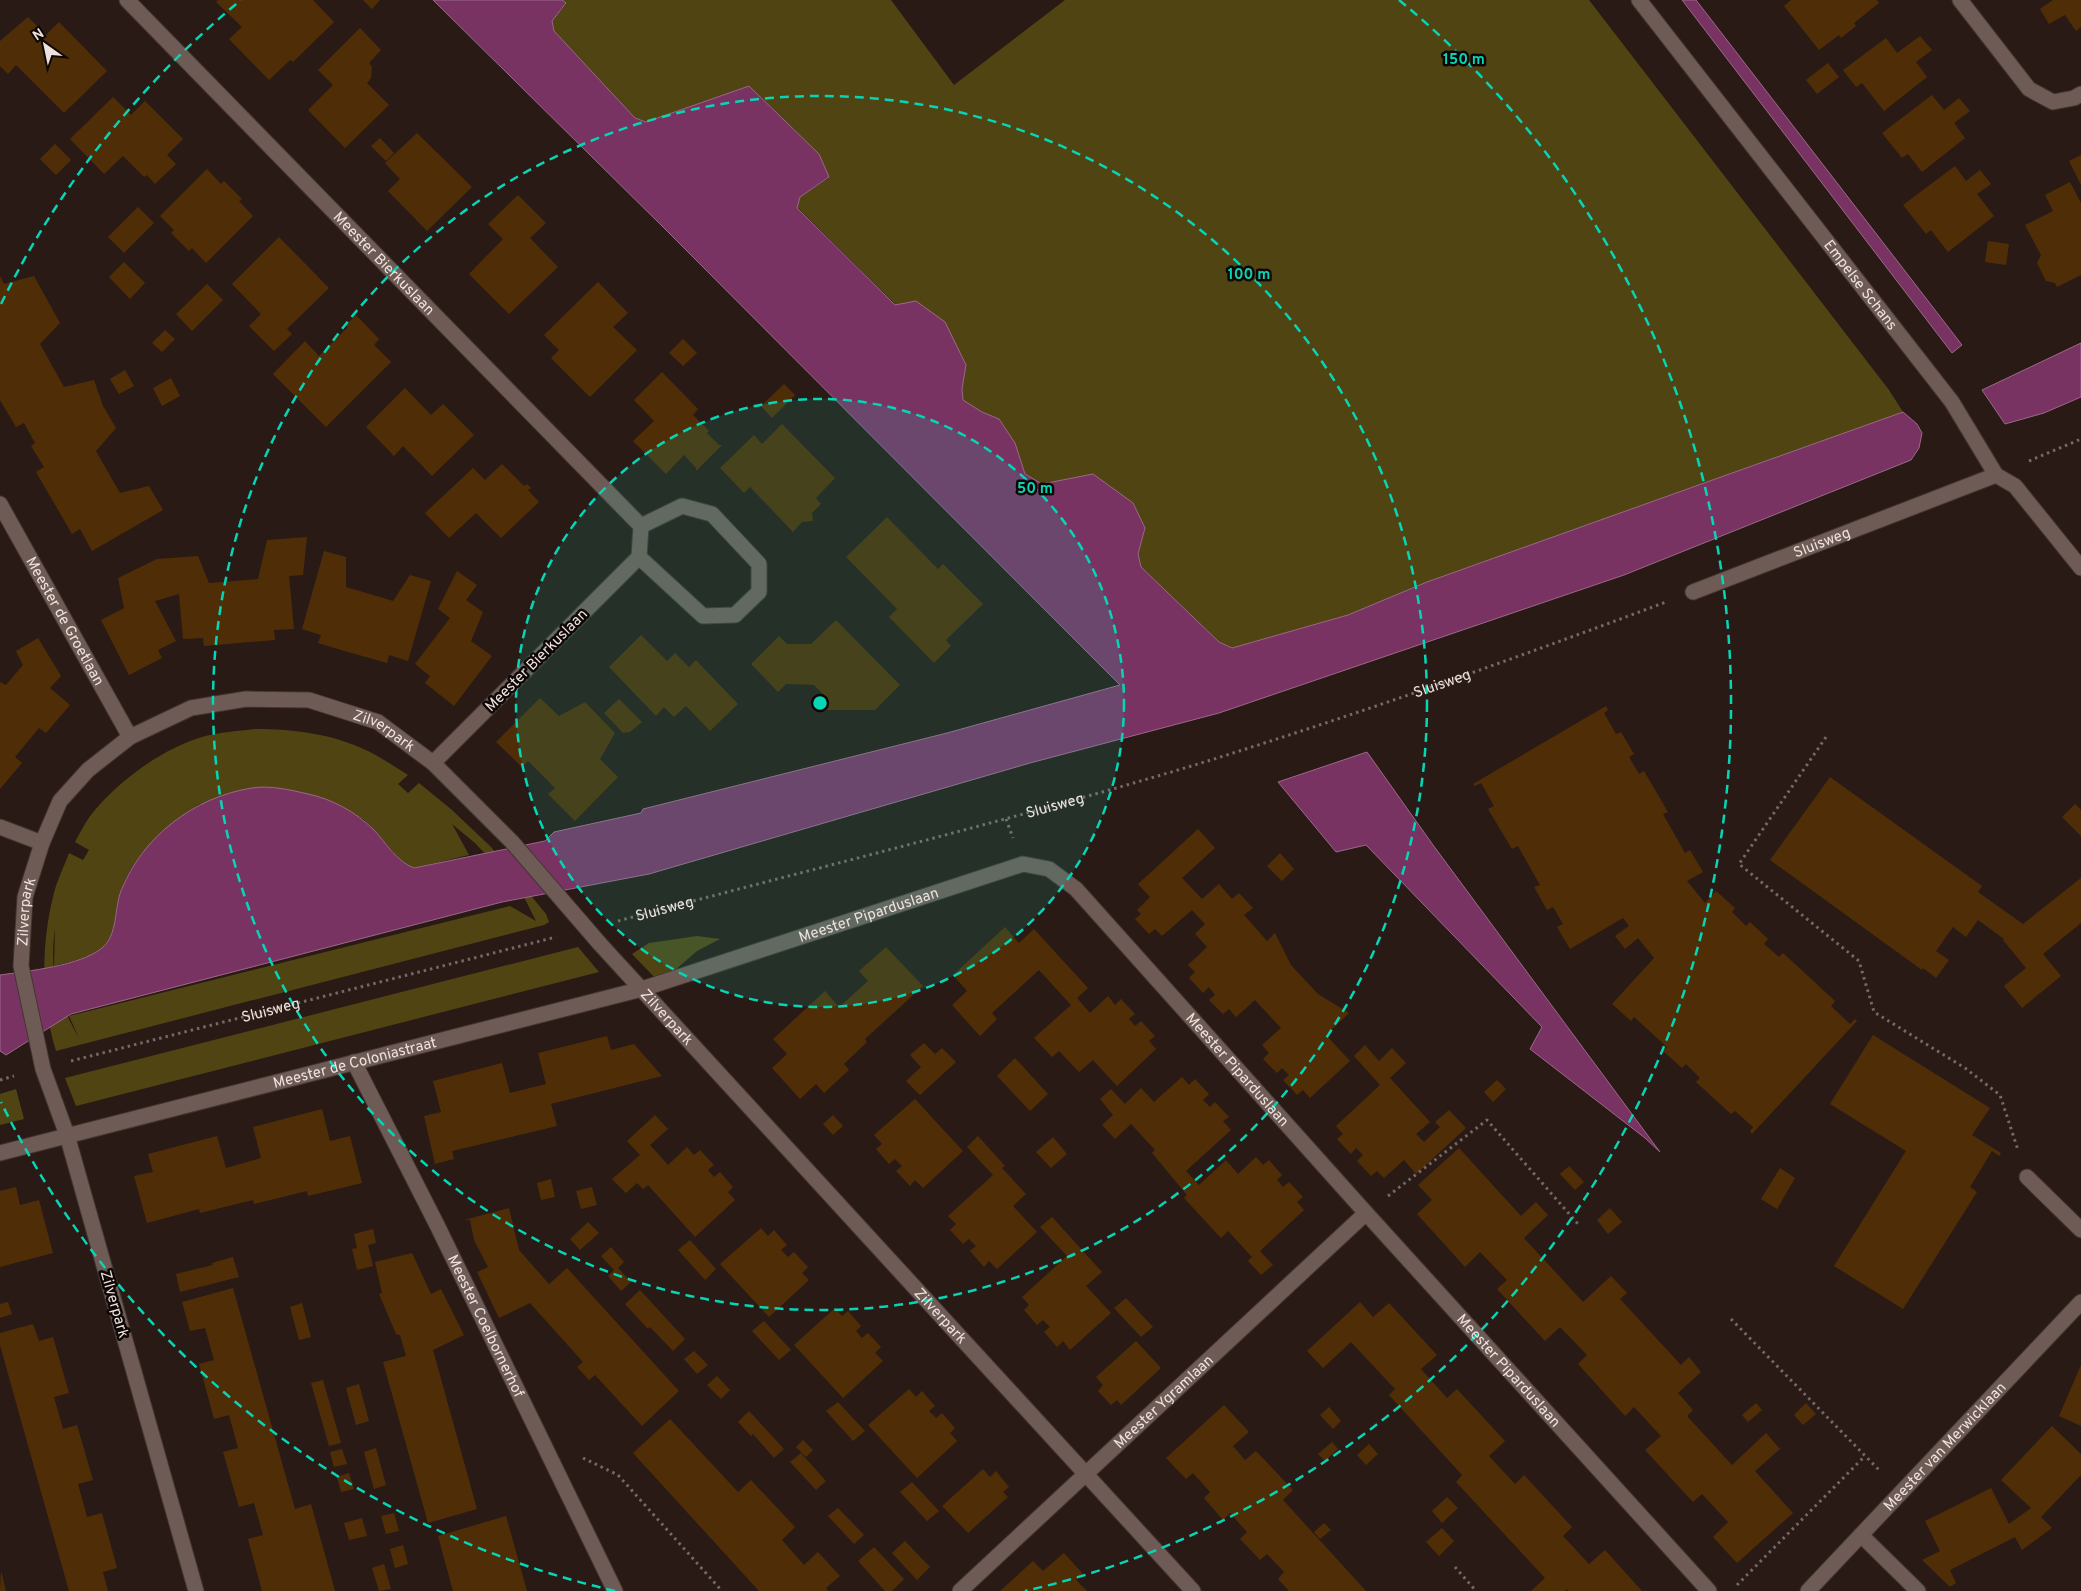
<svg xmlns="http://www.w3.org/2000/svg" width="2081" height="1591" font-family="Overpass,sans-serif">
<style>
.green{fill:#514413;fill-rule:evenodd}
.water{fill:#793363;stroke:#9c6888}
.building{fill:#4f2e07}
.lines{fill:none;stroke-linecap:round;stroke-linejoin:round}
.lane-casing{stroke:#423633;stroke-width:17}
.street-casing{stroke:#423633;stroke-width:17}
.path{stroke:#766864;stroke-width:3;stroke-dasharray:2.5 4;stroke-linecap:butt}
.lane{stroke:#6f5b55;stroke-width:15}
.street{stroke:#6f5b55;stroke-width:15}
.ring{fill:none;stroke:#06d5b6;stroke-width:2.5;stroke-dasharray:9 6}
.labels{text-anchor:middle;stroke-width:5;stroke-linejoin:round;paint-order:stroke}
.street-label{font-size:15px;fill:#ede2de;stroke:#0e0705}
.centre{fill:#06d5b6;stroke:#0e0705;stroke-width:2.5}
.ring-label{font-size:15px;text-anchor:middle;font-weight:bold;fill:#06d5b6;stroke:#0e0705;stroke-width:5;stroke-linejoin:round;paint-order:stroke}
</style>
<rect width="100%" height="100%" fill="#2a1a16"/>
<!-- green -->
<path class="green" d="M562,0h329l63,85 111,-85h524l300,390 14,22 -476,170 -79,33 -116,33 -13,-6 -78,-75 -3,-13 7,-26 -52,-54 -51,11 -17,-11 -10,-31 -16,-24 -17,-7 -19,-11 -1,-12 4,-24 -70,-60 -99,-98 3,-10 29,-19 -10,-24 -70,-68 -103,36 -11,-4 -81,-87 -2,-10 14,-17z
M255,729c39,0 78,5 113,22 14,7 27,16 40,24l-10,9 10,9 11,-10 33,27 39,37 55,67 3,8 -5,3 -488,126c-15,-48 -15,-106 -3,-154 3,-15 11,-30 16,-44l14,7 6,-10 -14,-8c6,-11 12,-23 20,-32 26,-31 69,-62 107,-73 18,-5 36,-6 53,-8zM200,804l149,8 15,8 10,10 30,35 10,3 55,-13 -17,-31 23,19 47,50 14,28 -26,-15 -441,110 10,22c-22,-38 -30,-66 -24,-110l-1,38c15,-4 38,-8 49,-19 14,-13 11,-33 16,-50 11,-41 47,-71 81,-93z
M697,936l23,3 -23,12 -37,32 -28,-29 17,-11z
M578,947l21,25 -523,134 -11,-28z
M16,1089l8,30 -24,6v-31z"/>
<!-- water -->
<path class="water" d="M433,0h129l4,3 -14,18 2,10 81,87 11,4 103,-36 70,68 10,23 -29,20 -3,11 98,97 21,-4 29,21 21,43 -4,24 1,11 19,12 17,7 16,24 10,31 17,10 51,-10 40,29 12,25 -7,26 3,13 78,75 13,6 116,-33 79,-33 476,-170 14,12 5,9 -3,15 -8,12 -287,115 -405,138 -189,50 -381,111 -147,28 -431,112 -65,41 -6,-4v-76c28,-4 80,-9 102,-27 16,-13 12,-39 19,-57 21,-54 73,-94 131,-103 17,-3 39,2 56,6 24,5 48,18 66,36 12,13 23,32 40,38l131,-27 9,-9 87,-19 2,-4 304,-76 173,-48 -457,-458z
M1682,0h14l266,345 -10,8z
M2081,343v54l-37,16 -39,11 -23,-34z
M1367,752l66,93 227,307 -15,-14 -115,-89 12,-22 -176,-182 -30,7 -58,-70z"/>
<!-- building -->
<path class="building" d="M218,0h95l21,22 -41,40 -3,-2 -21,20 -40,-41 13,-12 -26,-25z
M363,0h17l-8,9z
M1791,0h86l2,3 -25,20 2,3 -15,12 -2,-3 -20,15 -35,-44z
M2053,0h28v27l-5,4 -11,-16 -16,9 -9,-15z
M28,17l18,18 13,-13 48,49 -43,42 -48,-48 -8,9 -8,-8v-25z
M360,28l21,22 -12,13 3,4 -1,11 -4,5 22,22 -44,43 -37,-38 25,-25 -15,-15z
M1920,36l12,14 -16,12 11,15 -43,34 -22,-28 -6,4 -13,-17 43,-32 11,15z
M1828,63l11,14 -22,17 -11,-14z
M1932,95l12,15 15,-12 11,13 -16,12 11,15 -43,34 -14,-18 -6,4 -20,-25z
M113,97l18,18 14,-14 38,38 -16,16 9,9 -21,20 -8,-9 -3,2 -21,-21 -19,18 -34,-35z
M417,133l55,54 -45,44 -39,-40 12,-12 -15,-16z
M380,138l14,15 -8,8 -15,-15z
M55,144l16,16 -15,15 -16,-16z
M2081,155v30l-12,-24z
M1955,166l11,15 14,-11 11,14 -14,10 17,22 -46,36 -17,-22 -5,4 -23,-29z
M207,169l14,15 3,-3 18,18 -3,2 14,15 -47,47 -14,-15 -3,3 -18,-18 3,-3 -14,-14z
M2070,182l11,21v72l-24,12 -2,-4 -9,-2 -9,-18 4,-8 -16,-30 28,-14 -8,-16z
M518,195l28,28 -16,15 28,29 -49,47 -40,-40 34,-35 -15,-15z
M138,207l16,16 -30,30 -16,-16z
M279,237l50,51 -42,41 5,5 -18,17 -25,-25 12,-12 -29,-30z
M1988,241l21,3 -3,21 -21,-3z
M124,262l21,21 -15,16 -21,-22z
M0,276l4,8 30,-8 26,47 -20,21 24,43 30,-7 9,26 13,22 -20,23 24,42 29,-7 14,24 -71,41 -12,-22 -8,5 -36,-62 8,-5 -13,-21 4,-3 -11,-20 -8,4 -16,-27z
M598,282l30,31 -15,14 24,23 -47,47 -39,-39 8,-8 -15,-15z
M207,284l16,16 -31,31 -16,-17z
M356,315l23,24 -5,6 17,17 -65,65 -53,-53 32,-33 14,15 29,-29 -2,-2z
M165,330l10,9 -13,13 -10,-9z
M683,339l14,14 -14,13 -14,-13z
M125,370l9,16 -15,8 -9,-15z
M662,372l36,37 -5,6 16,16 -2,2 12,12h3l-26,26v-3l-12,-13 -18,19 -33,-33 21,-20 -20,-21z
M171,378l9,18 -18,10 -9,-18z
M784,384l11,11 -23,23 -11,-12z
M405,388l26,27 12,-11 31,31 -42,41 -29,-30 -9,10 -28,-29z
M782,424l53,54 -19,20 5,6 -9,9 1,8 -11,1 -9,10 -43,-45 -6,6 -24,-25 34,-33 8,9z
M502,464l22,22 3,-2 4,4 -3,2 11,12 -38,36 -25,-25 -27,25 -24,-25 48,-45 12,12z
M887,517l51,52 5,-5 40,40 -37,36 5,6 -17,17 -45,-46 8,-8 -51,-52z
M307,537l-4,38 -14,1 5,53 -20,1 1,10 -71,6 -1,-8 -20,1 -4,-45 -24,7 21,40 -18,9 4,8 -33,17 -28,-55 23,-12 -6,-30 39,-19 41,-3 11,27 49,-4 9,-39z
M324,551l22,6v30l47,14 17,-26 21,6 -23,80 -19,-6 -2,8 -46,-13 -23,-7 3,-8 -19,-6z
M457,571l20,14 -11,15 17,12 -12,29 21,15 -38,50 -29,-23 5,-7 -15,-12 35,-46 -12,-9z
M836,620l64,65 -25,25h-49l1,-12 -13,-13 -28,-1 -8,8 -27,-28 28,-28 8,8h24z
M641,635l26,26 8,-8 14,14 7,-7 42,44 -28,27 -24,-25 -12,11 -10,-10 -8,9 -47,-49z
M38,638l23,38 -11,12 20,17 -24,28 -7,-5 -24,29 7,6 -22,26v-107l6,3 17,-20 -7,-14z
M540,698l19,18 26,-14 30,31 -15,26 18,18 -43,44 -27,-27 7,-6 -27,-27 -6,6 -26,-25z
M619,699l23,23 -12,10 -7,1 -19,-20z
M1606,706l2,4 -4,3 12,21 5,-2 13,22 -5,3 10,17 5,-3 24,41 -5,2 22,39 5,-3 13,22 -16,9 18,22 11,-12 19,17 -3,4 14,14 4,-4 18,17 -4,5 15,13 4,-4 52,48 -4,5 19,18 5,-5 2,2 -105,113 -2,-3 3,-4 -18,-16 -4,3 -35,-32 4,-4 -14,-14 -4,4 -19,-17 4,-4 -33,-30 -3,4 -19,-17 42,-46 -16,-20 -13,11 -10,-13 14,-10 -6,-8 -53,31 -13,-22 6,-3 -10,-17 -6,3 -13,-23 6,-2 -22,-39 -6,3 -24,-40 6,-3 -13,-23 -6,3 -2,-2z
M1830,777l152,109 -4,6 45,32 58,-46v45l-38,31 18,22 -39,32 -18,-22 22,-18 -23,-28 1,-1 -26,-19 -12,17 -13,-10 -17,24 13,9 -13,18 -13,-10 -1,2 -152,-110z
M2075,804l6,6v26l-19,-19z
M1198,829l17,19 -33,30 20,21 17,-15 13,15 7,-6 14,15 -9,7 23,26 8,-8 16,32 27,29 31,19 -23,22 24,26 -40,37 -7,-8 -6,5 -14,-15 6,-5 -7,-7 -5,5 -14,-14 6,-6 -7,-8 19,-17 -26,-28 -19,17 -7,-8 -6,5 -14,-14 6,-5 -6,-8 -6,6 -14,-15 6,-6 -7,-7 19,-18 -12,-13 10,-10 -13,-14 -30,26 -7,-7 -6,5 -14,-15 6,-5 -4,-4 13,-13 -12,-13z
M1280,853l14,16 -12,12 -15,-15z
M1005,927l14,16 15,-14 54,59 -11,10 13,15 18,-17 7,9 6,-6 14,15 -6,5 6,7 6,-5 14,15 -6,5 7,8 -39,37 -24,-26 -14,12 -20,-21 -7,6 -18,-19 37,-33 -32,-35 -47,43 5,6 -17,17 -28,-31 15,-14 -14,-16z
M886,947l37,39 -58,53 2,3 -23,22 5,6 -25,23 -8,-9 -16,15 -28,-31 15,-14 -14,-15 52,-48 14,16 29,-26 -9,-10z
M1873,1035l117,73 -18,27 29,18 -2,3 -7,-5 -22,36 7,5 -74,117 -69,-43 72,-115 -76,-47z
M607,1036l4,14 23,-6 28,32 -111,28 6,22 -105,25 2,8 -19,5 -11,-48 17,-4 -8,-31 69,-18 8,30 36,-9 -8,-31z
M924,1043l11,11 7,-6 14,14 -36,33 -14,-14 15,-14 -11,-12z
M1365,1045l14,16 13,-13 14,15 -16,15 40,44 -14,12 8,8 16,-15 -5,-5 14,-12 17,18 -50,46 -12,-14 -20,18 -7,-7 -6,5 -14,-15 6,-6 -7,-7 -5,6 -14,-15 6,-5 -7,-8 44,-41 -26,-29z
M1015,1058l33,36 -18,17 -33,-35z
M1182,1077l7,8 6,-6 14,15 -6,6 7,7 5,-5 14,15 -6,4 8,9 -45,41 13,14 27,-25 12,14 18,-17 7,8 6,-5 13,15 -5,5 6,7 6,-5 14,15 -6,5 7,8 -44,41 13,14 -12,10 -13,-14 4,-4 -24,-26 -7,7 -37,-40 3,-3 -35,-42 3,-3 -24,-26 -16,15 -13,-14 11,-10 -13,-16 11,-10 14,15 16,-16 13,14z
M1497,1080l9,9 -13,13 -9,-10z
M915,1099l48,52 -40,37 -8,-8 -5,6 -14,-15 6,-5 -7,-7 -6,5 -13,-15 6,-5 -8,-9z
M322,1109l8,32 20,-5 12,47 -54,13 -1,-5 -53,13 -1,-4 -53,13 -1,-4 -52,14 -13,-47 19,-4 -5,-18 69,-18 9,32 35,-10 -8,-31z
M655,1115l13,14 -18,16 18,20 19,-18 7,8 6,-5 14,15 -6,5 6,7 6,-5 13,15 -5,5 7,8 -40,37 -47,-52 -5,4 -6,-6 -11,10 -14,-14 28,-24 -13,-14z
M833,1115l10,11 -10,9 -10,-11z
M978,1136l27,30 -3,2 24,26 -13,12 24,26 -40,37 -8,-8 -5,6 -14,-16 6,-5 -7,-7 -6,5 -13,-14 6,-6 -8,-8 45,-41 -26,-28z
M1053,1137l14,17 -16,14 -15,-16z
M1459,1148l62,68 15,-14 12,13 -24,23 59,64 28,-26 16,17 -7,6 61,66 8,-8 12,15 -23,21 15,17 -6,6 45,49 34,-32 14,16 -25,22 38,42 -56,50 -24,-26 15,-15 -26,-28 -9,8 -48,-52 16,-14 -13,-14 -14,-15 -9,9 -47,-52 9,-9 -27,-28 -15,14 -48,-52 10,-9 -27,-28 -15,15 -48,-53 15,-14 -14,-15z
M1569,1166l15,16 -9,8 -15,-16z
M1780,1168l15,10 -18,31 -16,-10z
M551,1179l4,18 -14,3 -4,-17z
M16,1187l4,18 19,-5 14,53 -53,14v-76z
M592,1187l5,18 -16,4 -5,-18z
M509,1208l10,42 30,34 18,-16 112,123 -37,35 -47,-51 -6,5 -12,-13 6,-5 -53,-59 -31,15 -22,-46 11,-5 -14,-27 -4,-20h-6z
M1610,1208l12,14 -14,12 -11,-14z
M1052,1217l50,55 -16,14 25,27 -41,37 -7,-9 -6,6 -13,-15 6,-5 -7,-7 -6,5 -13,-15 5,-5 -7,-8 45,-41 -27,-29z
M588,1222l11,11 -19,17 -10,-11z
M761,1228l7,8 6,-6 13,15 -6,5 7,7 6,-5 14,15 -6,6 7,7 -40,37 -49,-53z
M373,1229l3,14 -8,2 5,21 -16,4 -5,-21 5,-1 -3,-14z
M690,1240l26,29 -11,11 -27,-30z
M611,1247l13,15 -6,6 13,14 -10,9 -13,-15 6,-6 -13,-14z
M412,1253l19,41 10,-5 23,46 -31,15 44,159 -49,14 -45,-161 23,-6 -6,-21 -4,-1 -17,-40 3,-1 -7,-31z
M233,1257l6,20 -59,15 -4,-18 37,-9 -1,-2z
M233,1288l62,221 16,-5 24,87h-73l-14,-52 15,-4 -9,-32 -15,4 -16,-55 15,-4 -9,-33 -15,4 -15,-55 15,-4 -9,-32 -15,3 -8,-29z
M640,1290l45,49 -12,12 -23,-24 -2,2 -23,-25z
M1126,1298l27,29 -12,10 -27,-29z
M8,1302l4,12 -12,4v-14z
M1360,1302l13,15 16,-14 48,52 -16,14 26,29 10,-9 48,52 -16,15 26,28 9,-9 48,52 -9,9 26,28 16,-14 37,41h-74l-1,-2 -2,2h-34l14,-13 -89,-96 6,-7 -73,-80 6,-6 -44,-47 -28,26 -16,-17z
M302,1303l9,34 -12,3 -9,-33z
M835,1308l7,8 6,-5 13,15 -5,5 6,7 6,-5 13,14 -6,6 8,8 -40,37 -49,-53z
M764,1321l27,29 -12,10 -27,-29z
M33,1324l6,17 14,-4 16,56 -15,4 9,32 14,-4 16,55 -15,4 9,33 15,-4 15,55 -14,4 5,19h-39l-35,-124 -34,-122v-12z
M1136,1341l25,27 -40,37 -4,-5 -6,5 -13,-14 5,-6 -7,-8z
M694,1351l14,14 -11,9 -13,-15z
M2081,1365v61l-22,-10z
M717,1376l13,14 -9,9 -14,-14z
M323,1380l18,63 -12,3 -18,-63z
M359,1384l10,37 -13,4 -10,-37z
M909,1389l7,8 6,-6 13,15 -6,5 7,7 6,-5 13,15 -5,5 7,8 -40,37 -49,-53z
M838,1402l27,29 -12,10 -27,-30z
M1756,1403l6,7 -14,12 -6,-7z
M1806,1403l10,11 -13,11 -9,-10z
M1224,1405l25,27 -16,14 12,14 11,-9 37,39 -10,10 83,91h-77l-11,-12 6,-7 -17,-18 -7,6 -20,-21 7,-7 -17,-19 -7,7 -19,-22 6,-6 -17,-19 -7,6 -20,-21z
M1329,1407l12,14 -8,8 -13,-14z
M749,1411l35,38 -10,9 -21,-24 -2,2 -13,-14z
M670,1419l68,73 13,-12 44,47 -13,13 22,25 14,-13 22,24 -14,12 2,3h-69l-126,-138z
M2052,1426l29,28v21l-40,42 11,11 -30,22 -7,-13 -65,33 6,13 -6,4 -28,-27 18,-9 -15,-30 66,-33 18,36 22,-16 -30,-28z
M803,1440l10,10 -7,7 -10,-10z
M1332,1442l6,7 -13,12 -7,-7z
M1369,1444l9,10 -12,11 -9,-10z
M376,1448l10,37 -12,4 -10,-37z
M342,1449l5,15 -13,3 -4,-15z
M801,1453l25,28 -10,9 -26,-28z
M983,1469l7,8 6,-6 13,16 -6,5 5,5 -40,36 -26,-27z
M349,1473l5,16 -13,3 -4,-15z
M912,1482l27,29 -12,10 -27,-29z
M1447,1497l11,11 -16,15 -10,-12z
M838,1508l26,27 -10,9 -26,-28z
M394,1513l5,18 -13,3 -5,-18z
M506,1516l21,75h-74l-15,-55z
M362,1518l5,18 -18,4 -5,-17z
M1324,1523l7,7 -11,9 -6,-7z
M1442,1528l12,13 -15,15 -13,-14z
M905,1541l25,26 -13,13 -25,-27z
M403,1545l5,19 -13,4 -5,-19z
M874,1547l30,32 -12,12h-7l-27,-30z
M1064,1553l19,21 -7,6 11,11h-87l33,-30 10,10z
M384,1564l7,25 -12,2 -7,-23z
M1,1571l5,20h-6z"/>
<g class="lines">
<!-- lane casing -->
<g class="lane-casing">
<path id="lane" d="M2027,1177l54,53"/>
</g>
<!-- street casing -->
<g class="street-casing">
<g id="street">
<path id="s3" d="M127,0l514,526 -2,31 -206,206"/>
<path id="s4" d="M1639,0l313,402 44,73 19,11 66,82"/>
<path d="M1960,0l69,89 24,13 21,-4 7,-4"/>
<path id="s5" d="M0,504l130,233"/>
<path d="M639,557l64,59 32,-1 24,-23v-28l-47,-50 -30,-8 -41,20"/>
<path id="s6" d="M1693,592l303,-117"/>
<path d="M0,827l42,16"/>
<path id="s7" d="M354,1062l83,163 178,366"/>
<path id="s8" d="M0,1153l642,-164 381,-125 26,5 27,20 290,324 343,378"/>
<path d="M1861,1535l57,56"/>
<path id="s9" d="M196,1591l-129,-456 -24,-66 -22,-103 4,-69 17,-54 18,-42 28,-31 42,-33 61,-29 55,-9 63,1 69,22 55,41 79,79 88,102 593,647"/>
<path id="s10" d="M960,1591l406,-378"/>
<path id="s11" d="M1808,1591l273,-289"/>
</g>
</g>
<!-- path -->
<g class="path">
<path d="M2029,461l52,-22"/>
<path d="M1826,737l-87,127 120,97 15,51 91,56 35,27 18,55"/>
<path d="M1006,819l7,19"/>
<path id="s1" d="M618,921c193,-52 388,-99 580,-157 158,-49 313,-104 468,-162"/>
<path id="s2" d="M71,1061l485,-124"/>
<path d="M0,1080l14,-4"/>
<path d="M1388,1196l99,-76 91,104"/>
<path d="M1731,1319l150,153"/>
<path d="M583,1458l35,17 104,116"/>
<path d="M1455,1567l21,24"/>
<path d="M1737,1585l128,-129"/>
</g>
<!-- lane -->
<use href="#lane" class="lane"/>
<!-- street -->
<use href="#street" class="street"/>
</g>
<!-- distance rings -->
<circle cx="820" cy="703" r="304" fill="#06d5b6" fill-opacity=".12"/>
<g class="ring">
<circle cx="820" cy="703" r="304"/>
<circle cx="820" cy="703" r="607"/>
<path d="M615 1591A911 911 0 0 1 1 1102M1 304A911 911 0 0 1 241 0M1399 0A911 911 0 0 1 1025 1591"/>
</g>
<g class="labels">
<!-- street labels -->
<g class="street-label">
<text dy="5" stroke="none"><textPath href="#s3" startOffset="368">Meester Bierkuslaan</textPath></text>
<text dy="5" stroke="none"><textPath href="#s4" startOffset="361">Empelse Schans</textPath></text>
<text dy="5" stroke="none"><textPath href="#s6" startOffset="138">Sluisweg</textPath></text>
<text dy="5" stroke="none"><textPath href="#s5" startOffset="134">Meester de Groetlaan</textPath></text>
<text transform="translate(536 660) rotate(-45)" y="5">Meester Bierkuslaan</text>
<text dy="5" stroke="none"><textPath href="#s1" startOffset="858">Sluisweg</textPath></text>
<text dy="5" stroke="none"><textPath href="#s9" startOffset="1184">Zilverpark</textPath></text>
<text dy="5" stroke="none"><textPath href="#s1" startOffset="452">Sluisweg</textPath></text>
<text dy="5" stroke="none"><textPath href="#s1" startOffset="48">Sluisweg</textPath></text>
<text dy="5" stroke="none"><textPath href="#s9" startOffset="704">Zilverpark</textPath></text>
<text dy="5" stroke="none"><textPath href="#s8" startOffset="901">Meester Piparduslaan</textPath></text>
<text dy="5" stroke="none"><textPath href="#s2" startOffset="206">Sluisweg</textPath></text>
<text dy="5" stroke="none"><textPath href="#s9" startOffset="1589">Zilverpark</textPath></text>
<text dy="5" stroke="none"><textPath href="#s8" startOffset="366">Meester de Coloniastraat</textPath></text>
<text dy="5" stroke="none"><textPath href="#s8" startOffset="1366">Meester Piparduslaan</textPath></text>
<text transform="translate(115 1304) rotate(74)" y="5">Zilverpark</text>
<text dy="5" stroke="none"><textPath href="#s9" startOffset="1994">Zilverpark</textPath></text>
<text dy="5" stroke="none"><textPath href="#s7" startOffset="295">Meester Coelbornerhof</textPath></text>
<text dy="5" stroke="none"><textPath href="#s8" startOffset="1771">Meester Piparduslaan</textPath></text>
<text dy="5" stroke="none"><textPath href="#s10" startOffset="278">Meester Ygramlaan</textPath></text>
<text dy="5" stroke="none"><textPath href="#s11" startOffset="199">Meester van Merwicklaan</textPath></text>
</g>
</g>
<circle cx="820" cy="703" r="8" class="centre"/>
<g class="ring-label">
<text x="1464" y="64">150 m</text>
<text x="1249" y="279">100 m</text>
<text x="1035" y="493">50 m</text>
</g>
<!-- north arrow -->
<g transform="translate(45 45) rotate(327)" stroke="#0e0705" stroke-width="4" paint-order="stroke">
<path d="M0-4L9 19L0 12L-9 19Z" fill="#ede2de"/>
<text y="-8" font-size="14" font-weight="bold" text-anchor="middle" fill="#ede2de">N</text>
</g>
</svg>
